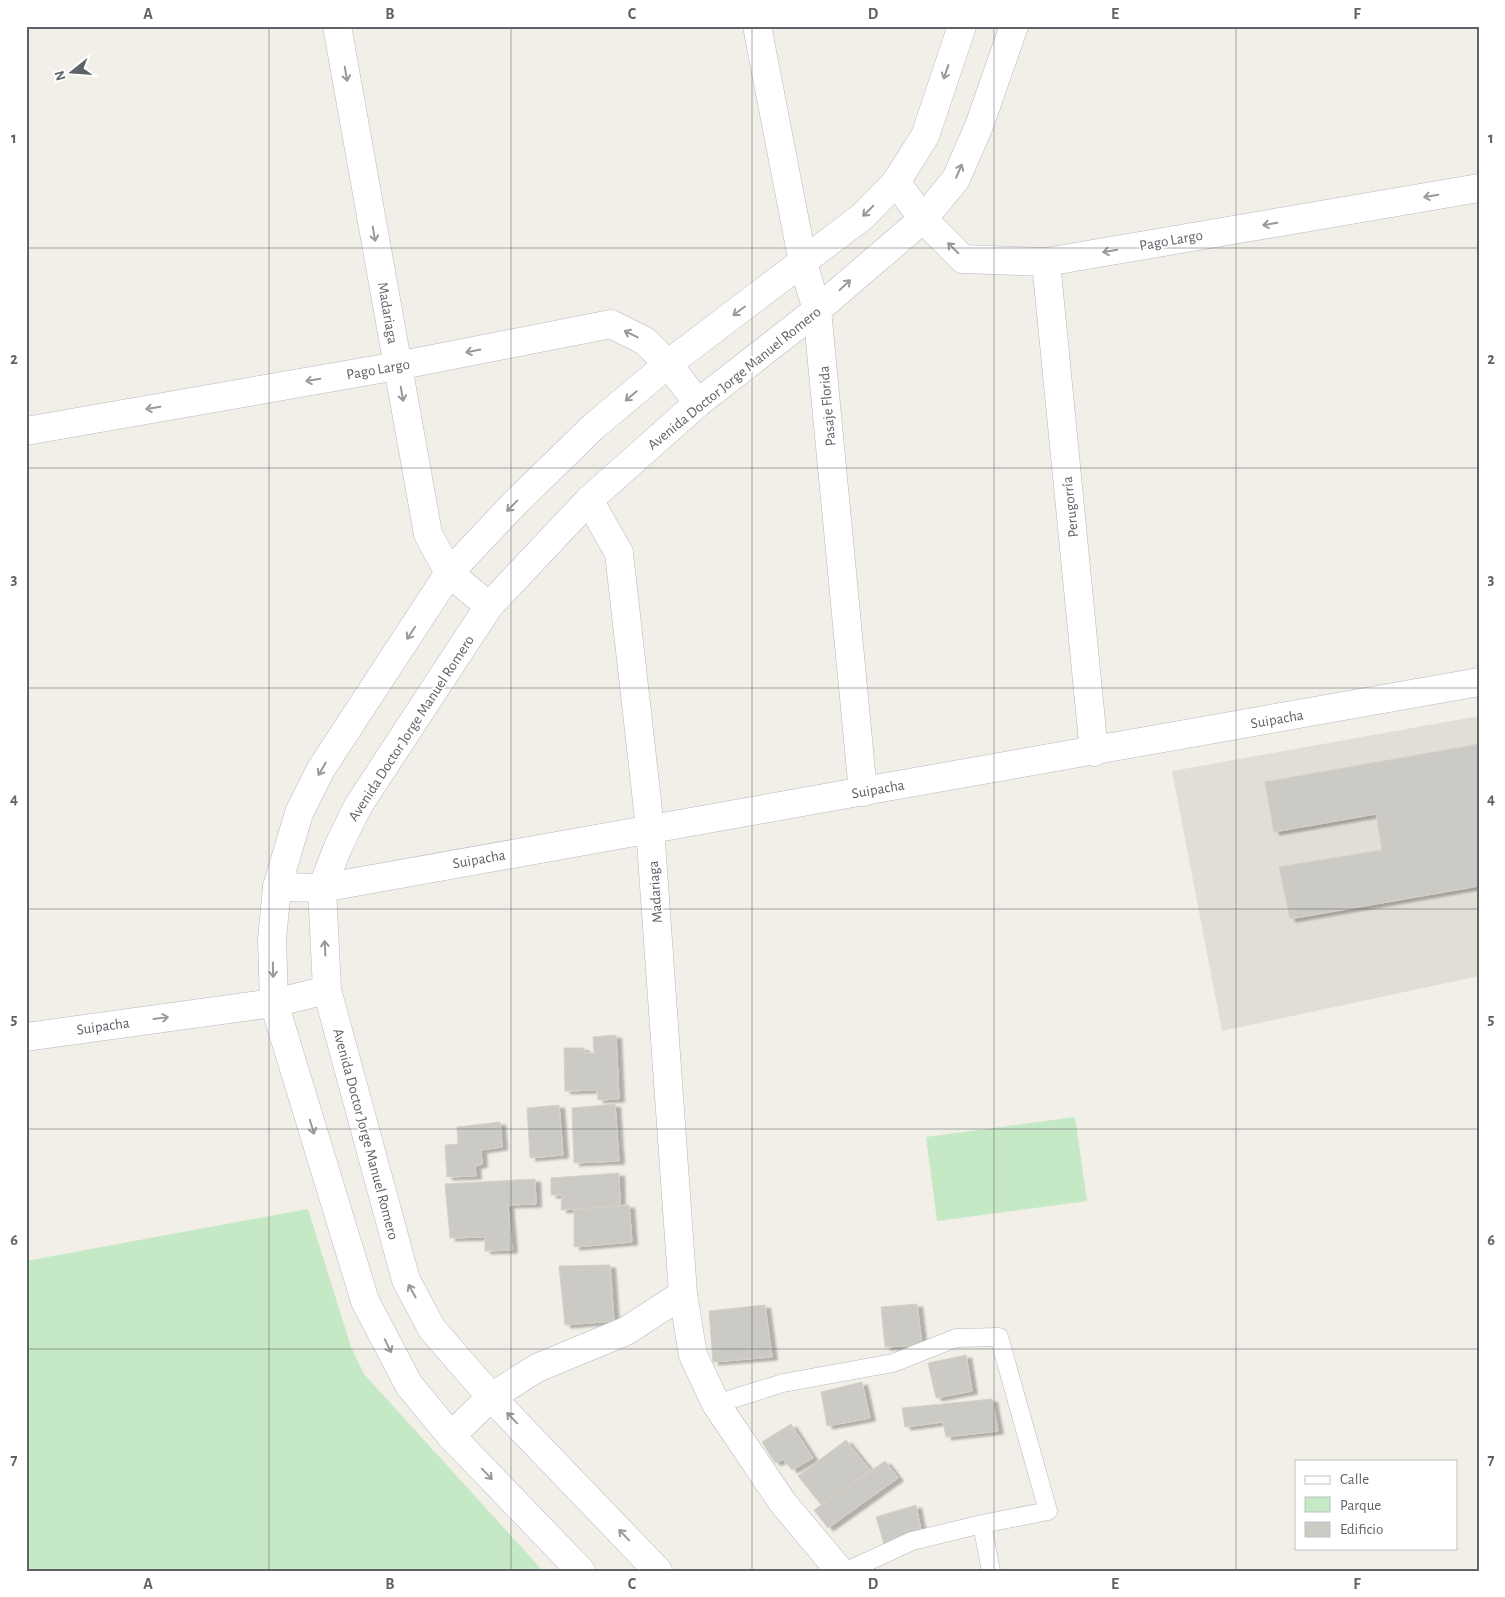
<svg xmlns="http://www.w3.org/2000/svg" width="1505" height="1597" font-family="'Alegreya Sans',sans-serif">
<style>
.education{fill:#e1ded6}
.green{fill:#c5e8c5}
.building{fill:#cccac5;stroke:#d6d1c6;filter:url(#shadow)}
.lines{fill:none;stroke-linecap:round;stroke-linejoin:round}
.service-casing{stroke:#b5b8bc;stroke-width:19}
.minor-casing{stroke:#b5b8bc;stroke-width:29}
.secondary-casing{stroke:#b6babf;stroke-width:29}
.service{stroke:#fff;stroke-width:18}
.minor{stroke:#fff;stroke-width:28}
.secondary{stroke:#fff;stroke-width:28}
.oneway{stroke:#979a9d}
.grid{fill:none;stroke:#5f6368;stroke-width:1;stroke-opacity:0.55}
.labels{text-anchor:middle;stroke-width:4;stroke-linejoin:round;paint-order:stroke}
.street-label{font-size:15px;fill:#5f6368;stroke:#fff}
.neatline{fill:none;stroke:#5f6368;stroke-width:2}
.grid-label{font-size:16px;text-anchor:middle;font-weight:bold;fill:#5f6368}
</style>
<defs>
<filter id="shadow"><feDropShadow dx="5.5" dy="3" stdDeviation="1" flood-color="#0004"/></filter>
</defs>
<rect width="100%" height="100%" fill="#f1efe8"/>
<!-- education -->
<path class="education" d="M1479,716v260l-257,55 -50,-260z"/>
<!-- green -->
<path class="green" d="M1075,1117l12,84 -150,20 -11,-84z
M308,1209l43,138 13,27 179,197h-517v-310z"/>
<!-- building -->
<path class="building" d="M1479,744v142l-189,33 -11,-52 103,-17 -6,-36 -102,18 -9,-50z
M616,1035l3,64 -21,1 -1,-10 -32,1 -1,-43h20v5h10l-1,-16z
M615,1104l4,57 -45,2 -2,-55z
M559,1105l4,50 -33,3 -3,-50z
M500,1122l2,25 -21,3 1,14 -7,2 1,10 -29,1 -2,-32 13,-1 -1,-17z
M619,1173l1,33 -59,4 1,-15h-11v-17z
M535,1179l1,25 -28,1 4,45 -27,1v-14l-35,1 -5,-54z
M629,1205l3,37 -58,5v-38z
M610,1265l4,56 -49,4 -6,-59z
M917,1304l5,41 -37,2 -4,-40z
M765,1305l7,52 -59,5 -4,-51z
M966,1355l6,36 -36,7 -8,-35z
M862,1382l8,36 -43,8 -6,-34z
M992,1399l6,32 -52,6 -3,-15 -38,5 -3,-19z
M791,1424l22,34 -21,12 -9,-11 -8,4 -13,-21z
M846,1440l24,30 -48,36 -24,-30z
M885,1461l13,17 -70,50 -14,-18z
M916,1505l6,30 -37,12 -9,-30z"/>
<g class="lines">
<!-- service casing -->
<g class="service-casing">
<path id="service" d="M716,1404l67,-21 110,-20 63,-25 43,-1 49,174 -66,13 -70,17 -65,30
M982,1524l9,47"/>
</g>
<!-- minor casing -->
<g class="minor-casing">
<path id="minor" d="M337,26l91,508 21,39 40,33
M757,26l46,237 14,47 46,482
M896,182l27,37 40,40 83,3 433,-74
M1046,262l48,490
M26,431l371,-65 214,-42 34,17 23,23 30,39
M589,500l30,53 31,275 33,466 10,61 23,49 67,99 57,68
M277,887l45,1c385,-71 772,-136 1157,-206
M26,1037l248,-34 53,-13
M451,1436l40,-39 46,-29 89,-37 57,-37"/>
</g>
<!-- secondary casing -->
<g class="secondary-casing">
<path id="secondary" d="M581,1571l-130,-135 -42,-51 -44,-84 -91,-298 -2,-64 5,-52 22,-74 22,-44 128,-196 64,-68 80,-78 75,-63 195,-148 33,-34 29,-46 37,-110
M658,1571l-167,-174 -59,-68 -26,-49 -79,-290 -5,-102 16,-41 20,-41 131,-200 100,-106 109,-97 119,-93 106,-91 33,-40 23,-53 35,-100"/>
</g>
<!-- service -->
<use href="#service" class="service"/>
<!-- minor -->
<use href="#minor" class="minor"/>
<!-- secondary -->
<use href="#secondary" class="secondary"/>
</g>
<!-- one-way arrows -->
<defs><path id="oneway-shaft" d="M-6 0H5M1.5-3L5.5 0L1.5 3" fill="none" stroke-width="1.6" stroke-linecap="round" stroke-linejoin="round" transform="scale(1.25)"/></defs>
<g class="oneway">
<use href="#oneway-shaft" transform="translate(946 72) rotate(109)"/>
<use href="#oneway-shaft" transform="translate(346 74) rotate(80)"/>
<use href="#oneway-shaft" transform="translate(959 171) rotate(-67)"/>
<use href="#oneway-shaft" transform="translate(1431 196) rotate(170)"/>
<use href="#oneway-shaft" transform="translate(868 211) rotate(135)"/>
<use href="#oneway-shaft" transform="translate(1270 224) rotate(170)"/>
<use href="#oneway-shaft" transform="translate(374 234) rotate(80)"/>
<use href="#oneway-shaft" transform="translate(953 248) rotate(-135)"/>
<use href="#oneway-shaft" transform="translate(1110 251) rotate(170)"/>
<use href="#oneway-shaft" transform="translate(845 285) rotate(-43)"/>
<use href="#oneway-shaft" transform="translate(739 311) rotate(143)"/>
<use href="#oneway-shaft" transform="translate(631 334) rotate(-154)"/>
<use href="#oneway-shaft" transform="translate(473 351) rotate(169)"/>
<use href="#oneway-shaft" transform="translate(313 380) rotate(170)"/>
<use href="#oneway-shaft" transform="translate(402 394) rotate(80)"/>
<use href="#oneway-shaft" transform="translate(631 396) rotate(140)"/>
<use href="#oneway-shaft" transform="translate(153 408) rotate(170)"/>
<use href="#oneway-shaft" transform="translate(512 506) rotate(134)"/>
<use href="#oneway-shaft" transform="translate(411 633) rotate(123)"/>
<use href="#oneway-shaft" transform="translate(322 769) rotate(120)"/>
<use href="#oneway-shaft" transform="translate(325 948) rotate(-93)"/>
<use href="#oneway-shaft" transform="translate(273 970) rotate(89)"/>
<use href="#oneway-shaft" transform="translate(161 1018) rotate(-8)"/>
<use href="#oneway-shaft" transform="translate(312 1127) rotate(73)"/>
<use href="#oneway-shaft" transform="translate(412 1291) rotate(-119)"/>
<use href="#oneway-shaft" transform="translate(388 1346) rotate(64)"/>
<use href="#oneway-shaft" transform="translate(512 1418) rotate(-134)"/>
<use href="#oneway-shaft" transform="translate(487 1474) rotate(46)"/>
<use href="#oneway-shaft" transform="translate(624 1535) rotate(-134)"/>
</g>
<!-- grid -->
<path class="grid" d="M269,26v1545M511,26v1545M752,26v1545M994,26v1545M1236,26v1545M26,248h1453M26,468h1453M26,688h1453M26,909h1453M26,1129h1453M26,1349h1453"/>
<g class="labels">
<!-- street labels -->
<g class="street-label">
<text transform="translate(1171 240) rotate(-10)" y="5">Pago Largo</text>
<text transform="translate(388 313) rotate(80)" y="5">Madariaga</text>
<text transform="translate(378 369) rotate(-10)" y="5">Pago Largo</text>
<text transform="translate(734 378) rotate(-39)" y="5">Avenida Doctor Jorge Manuel Romero</text>
<text transform="translate(827 406) rotate(-95)" y="5">Pasaje Florida</text>
<text transform="translate(1070 507) rotate(-96)" y="5">Perugorría</text>
<text transform="translate(1277 719) rotate(-10)" y="5">Suipacha</text>
<text transform="translate(411 728) rotate(-57)" y="5">Avenida Doctor Jorge Manuel Romero</text>
<text transform="translate(878 789) rotate(-10)" y="5">Suipacha</text>
<text transform="translate(479 859) rotate(-10)" y="5">Suipacha</text>
<text transform="translate(655 892) rotate(-94)" y="5">Madariaga</text>
<text transform="translate(103 1026) rotate(-8)" y="5">Suipacha</text>
<text transform="translate(366 1134) rotate(75)" y="5">Avenida Doctor Jorge Manuel Romero</text>
</g>
</g>
<!-- border -->
<rect width="1505" height="1597" fill="none" stroke="#ffffff" stroke-width="55"/>
<!-- legend -->
<rect x="1295" y="1460" width="162" height="90" fill="#ffffff" stroke="#bfc1c3"/>
<rect x="1305" y="1476" width="25" height="8" fill="#ffffff" stroke="#bfc1c3"/>
<text x="1340" y="1484" font-size="15" fill="#5f6368">Calle</text>
<rect x="1305" y="1497" width="25" height="15" fill="#c5e8c5" stroke="#bfc1c3"/>
<text x="1340" y="1510" font-size="15" fill="#5f6368">Parque</text>
<rect x="1305" y="1522" width="25" height="15" fill="#cccac5" stroke="#bfc1c3"/>
<text x="1340" y="1534" font-size="15" fill="#5f6368">Edificio</text>
<!-- north arrow -->
<g transform="translate(72 72) rotate(253)" stroke="#ffffff" stroke-width="4" paint-order="stroke">
<path d="M0-4L9 19L0 12L-9 19Z" fill="#5f6368"/>
<text y="-8" font-size="14" font-weight="bold" text-anchor="middle" fill="#5f6368">N</text>
</g>
<rect x="28" y="28" width="1450" height="1542" class="neatline"/>
<g class="grid-label">
<text x="148" y="19">A</text>
<text x="390" y="19">B</text>
<text x="632" y="19">C</text>
<text x="873" y="19">D</text>
<text x="1115" y="19">E</text>
<text x="1357" y="19">F</text>
<text x="14" y="143">1</text>
<text x="1491" y="143">1</text>
<text x="14" y="364">2</text>
<text x="1491" y="364">2</text>
<text x="14" y="584">3</text>
<text x="1491" y="584">3</text>
<text x="14" y="804">4</text>
<text x="1491" y="804">4</text>
<text x="14" y="1024">5</text>
<text x="1491" y="1024">5</text>
<text x="14" y="1245">6</text>
<text x="1491" y="1245">6</text>
<text x="14" y="1465">7</text>
<text x="1491" y="1465">7</text>
<text x="148" y="1589">A</text>
<text x="390" y="1589">B</text>
<text x="632" y="1589">C</text>
<text x="873" y="1589">D</text>
<text x="1115" y="1589">E</text>
<text x="1357" y="1589">F</text>
</g>
</svg>
